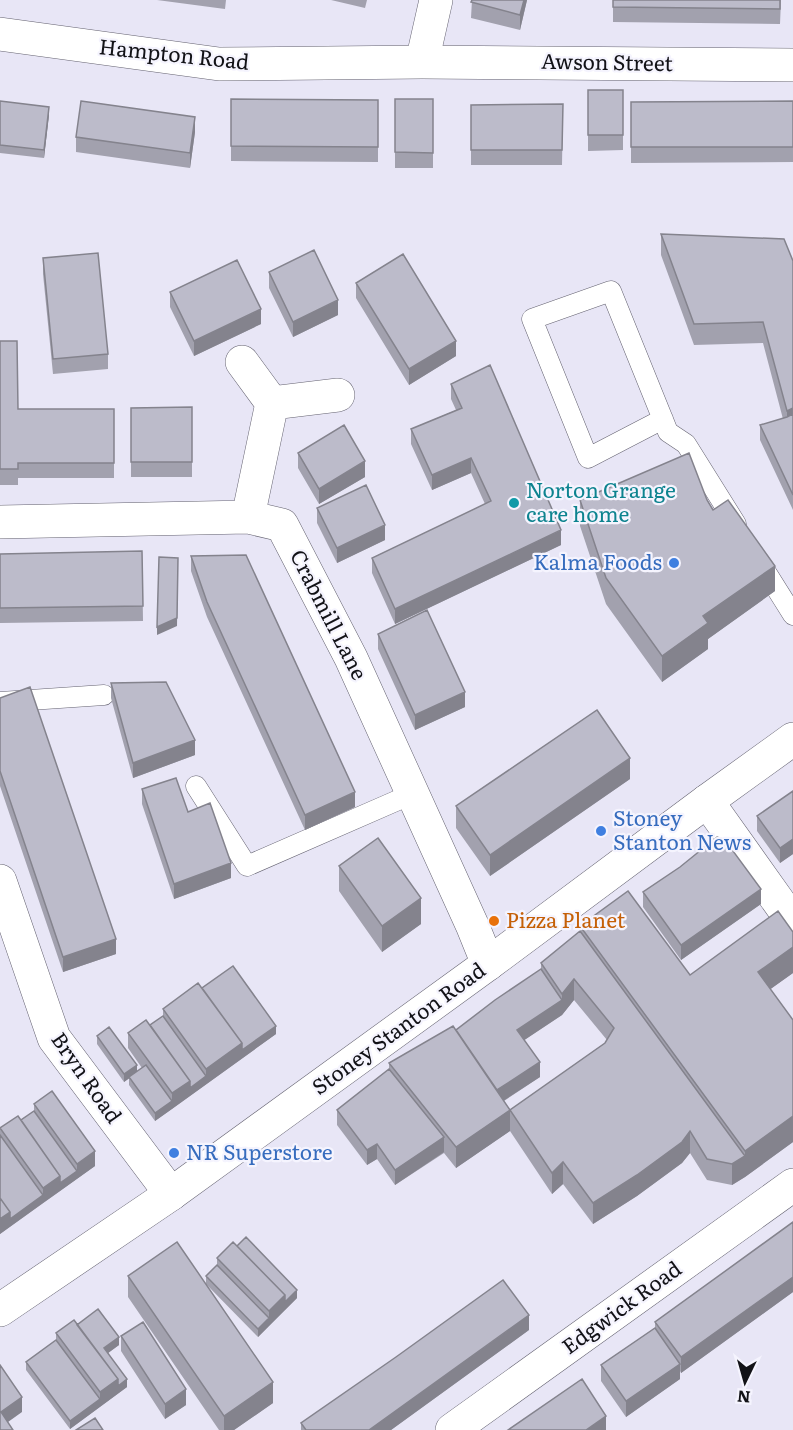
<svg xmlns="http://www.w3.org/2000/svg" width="793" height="1430" font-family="Literata,serif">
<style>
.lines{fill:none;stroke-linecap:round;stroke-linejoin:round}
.service-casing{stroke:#646270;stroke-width:21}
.minor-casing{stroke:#646270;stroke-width:34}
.secondary-casing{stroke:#646270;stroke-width:34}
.service{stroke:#fff;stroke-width:20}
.minor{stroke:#fff;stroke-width:33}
.secondary{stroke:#fff;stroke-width:33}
.wall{fill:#a2a1ae}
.shaded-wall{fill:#84838d}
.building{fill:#bcbbca;stroke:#84838d;stroke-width:1.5}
.culture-dot{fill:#0f9aa8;stroke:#f5f4fe;stroke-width:2}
.shop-dot{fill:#3f7fe0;stroke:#f5f4fe;stroke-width:2}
.food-dot{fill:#e8710a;stroke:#f5f4fe;stroke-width:2}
.labels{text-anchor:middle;stroke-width:4.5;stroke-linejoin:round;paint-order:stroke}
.street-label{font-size:21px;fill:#121217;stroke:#f5f4fe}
.culture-label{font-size:21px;fill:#0d838f;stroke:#f5f4fe;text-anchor:start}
.shop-label{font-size:21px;fill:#366cbe;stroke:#f5f4fe;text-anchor:start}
.food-label{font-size:21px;fill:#c56008;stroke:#f5f4fe;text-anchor:start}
</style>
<rect width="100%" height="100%" fill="#e8e6f6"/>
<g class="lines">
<!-- service casing -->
<g class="service-casing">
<path id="service" d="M663,419l-75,39 -56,-139 79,-28 57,141 18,12 50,80
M761,564l32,51
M0,702l104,-7
M196,786l51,80 165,-72"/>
</g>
<!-- minor casing -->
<g class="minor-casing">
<path id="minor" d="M0,34l219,30 203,-2 371,3
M422,62l14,-62
M242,362l30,41
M248,517l24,-114 66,-8
M0,522l248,-5 34,8 69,133 122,269 15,37
M707,801l86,121
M0,881l54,157 117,156
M452,1430l341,-245"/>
</g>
<!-- secondary casing -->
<g class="secondary-casing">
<path id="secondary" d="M0,1310l171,-116 317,-230 219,-163 86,-62"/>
</g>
<!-- service -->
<use href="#service" class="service"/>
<!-- minor -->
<use href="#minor" class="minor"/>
<!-- secondary -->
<use href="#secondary" class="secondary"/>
</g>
<!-- wall -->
<path class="wall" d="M157,0h69l-1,9z
M331,0h36l-2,8z
M472,0h55l-7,30 -49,-12z
M613,0h168l-1,24 -167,-2z
M588,90h35v60l-35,1z
M231,99l147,1v62l-147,-1z
M395,99h38v69h-38z
M0,101l49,14 -5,43 -44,-5z
M793,101v61l-162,1v-61z
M563,104l-1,61h-91v-60z
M195,132l-5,36 -114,-16v-15z
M661,234l132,27v249l-33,-70v-15l23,-6 -20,-76 -69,2 -33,-90z
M43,258l65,96v15l-55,5 -10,-100z
M269,272l69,43 -45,22 -24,-49z
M356,283l100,73 -47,29 -53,-87z
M170,292l91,32 -67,32 -24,-49z
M0,341l18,68h96v69h-96v7h-18z
M451,384l110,161 -166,79 -23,-51v-15l113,-54 -14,-31 -39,17 -21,-46v-15l45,-19 -5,-11z
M192,407v70h-61v-69z
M298,453l67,24 -46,27 -21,-36z
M580,500h127l6,10 62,81 -67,48v10l-46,33 -56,-78 -26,-78z
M317,508l68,32 -48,23 -20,-40z
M142,551l1,70 -143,2v-69z
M191,556l164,251 -50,23 -98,-213 -16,-46z
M378,634l87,73 -50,23 -37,-81z
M111,683l84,72 -62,23 -22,-80z
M0,698l116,256 -53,18 -63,-186z
M630,779l-140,97 -34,-48v-22z
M142,789l46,23 43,66 -57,21 -32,-95z
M793,791v63l-13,9 -23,-32v-15z
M339,866l82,58 -39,28 -43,-61z
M643,892l118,12 -80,56 -38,-53z
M580,926l110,49 103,-43v41l-23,16 23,31v122l-48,35 -13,8 -25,-5 -17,-27 -8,10 -45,33 -44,28 -30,-40 -11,10 -42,-63v-21l95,-67 2,-3 -33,-40 -12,15 -38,25 16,37 -36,24 6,30 -54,37 -12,-15 -49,32 -18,-26 -10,6 -30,-40v-15l52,-41v-6l67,-33 85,-61v-6l39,-32z
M202,988l74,46 -121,87 -26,-36v-7l-5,4 -27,-38v-8l40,36 5,-4 -14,-20v-15l22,-8 13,-9v-7z
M34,1104l61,62 -95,68v-106l21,-8 13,-9z
M793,1222v70l-112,81 -1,-2v8l-54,38 -25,-36v-16l54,-37v-6z
M217,1258l80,40 -39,39 -52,-53 67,119 -39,27h-15l-91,-133v-21l78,8v-8l11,-11z
M77,1325l42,20 -11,8 19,34 -57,42 -44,-59v-8l30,-22v-7z
M529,1330l-138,100h-90v-7z
M121,1336l65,69 -21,14 -44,-68z"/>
<!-- shaded-wall -->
<path class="shaded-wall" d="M524,0h3l-7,30v-15z
M49,107v8l-5,43v-8z
M195,117v15l-5,36v-15z
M338,300v15l-45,22v-15z
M261,309v15l-67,32v-15z
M456,341v15l-47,29v-16z
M793,408v22l-6,3v-22z
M471,458v15l-39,17v-15z
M365,461v16l-46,27v-15z
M385,525v15l-48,23v-15z
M561,530v15l-166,79v-15z
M178,558l-1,68 -20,9v-8z
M775,566v25l-67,48v10l-46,33v-26l41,-40z
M465,692v15l-50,23v-15z
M195,740v15l-62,23v-15z
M630,758v21l-140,97v-21z
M355,792v15l-50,23v-15z
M793,839v15l-13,9v-15z
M231,863v15l-57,21v-15z
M761,889v15l-80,56v-15z
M421,898v26l-39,28v-26z
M116,939v15l-53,18v-15z
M793,947v26l-35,25v-26z
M574,979v21l-12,15 -45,30v-15l45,-30v-6z
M276,1026v8l-104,75v-16l18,-12 16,-5v-7l36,-26z
M540,1062v15l-46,30v-15z
M137,1065v8l-13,9v-8z
M172,1101v8l-17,12v-8z
M510,1110v21l-54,37v-21z
M793,1116v26l-48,35 -13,8v-21l13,-8v-5z
M690,1131v22l-8,10 -45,33 -44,28v-21z
M444,1137v15l-49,33v-15z
M377,1144v15l-10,6v-15z
M95,1151v15l-35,25v-8l17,-12v-7z
M563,1162v22l-11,10v-21z
M60,1176v15l-17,12v-15z
M43,1195v8l-43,31v-15l10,-7z
M793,1277v15l-112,81v-16z
M297,1290v8l-12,12v-8z
M285,1295v15l-16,16v-15z
M529,1315v15l-138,100h-22z
M269,1318v8l-11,11v-8z
M119,1337v8l-15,11v-8z
M680,1364v15l-54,38v-16z
M118,1379h9v8l-57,42v-8l30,-22v-7z
M273,1382v21l-39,27h-10v-14z
M186,1389v16l-21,14v-15z
M22,1397v15l-21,15v-15z
M606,1416v14h-20z"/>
<!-- building -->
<path class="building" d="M472,0h52l-4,15 -49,-13z
M613,0h167v9l-167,-2z
M588,90h35v45h-35z
M231,99l147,1v47l-147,-1z
M395,99h38v54l-38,-1z
M0,101l49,6 -5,43 -44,-5z
M81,101l114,16 -5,36 -114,-16z
M793,101v46h-162v-45z
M563,104l-1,46h-91v-45z
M661,234l123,5 9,22v147l-6,3 -24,-89 -69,2z
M314,250l24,50 -45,22 -24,-50z
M98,253l10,101 -55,5 -10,-101z
M403,254l53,87 -47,28 -53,-86z
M237,260l24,49 -67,32 -24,-49z
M0,341h17l1,68h96v54h-96v6h-18z
M490,365l71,165 -166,79 -23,-51 119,-57 -20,-43 -39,17 -21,-46 51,-21 -11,-24z
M192,407v55h-61v-54z
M793,414v81l-33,-70 27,-8z
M344,425l21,36 -46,28 -21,-36z
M689,453l18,47 6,10 15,-10 47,66 -72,50 5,7 -46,33 -56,-78 -26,-78z
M366,485l19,40 -48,23 -20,-40z
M142,551l1,55 -143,2v-54z
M246,555l109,237 -50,23 -98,-213 -16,-46z
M159,557l19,1 -1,60 -20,9z
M427,610l38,82 -50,23 -37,-81z
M166,682l29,58 -62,23 -22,-80z
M30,687l86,252 -53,18 -63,-186v-73z
M597,710l33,48 -140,97 -34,-49z
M176,778l12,34 22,-9 21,60 -57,21 -32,-95z
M793,791v48l-13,9 -23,-32z
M717,837l8,3 36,49 -80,56 -38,-53 37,-25z
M378,838l43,60 -39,28 -43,-60z
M628,891l62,84 88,-64 15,21v15l-35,25 35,48v96l-48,35 -165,-225z
M580,931l165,225 -13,8 -25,-5 -17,-28 -8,11 -45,33 -44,28 -30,-41 -11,11 -42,-63 95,-67 9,-15 -40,-49 -12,15 -21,-31z
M233,966l43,60 -34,24v-7l-40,-55z
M541,969l21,31 -45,30 23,32 -43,28 -41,-60 39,-30z
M198,983l44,60 -36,26 -43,-60z
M163,1016l43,60 -16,12v-7l-40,-56z
M146,1020l44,61 -18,12 -44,-60z
M453,1026l57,84 -54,37 -67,-84z
M109,1027l28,38 -13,9 -27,-38z
M146,1065l26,36 -17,12 -26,-36z
M389,1069l55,68 -49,33 -18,-26 -10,6 -30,-40z
M52,1091l43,60 -18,13 -43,-60z
M34,1111l43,60 -17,12v-7l-39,-56z
M18,1116l42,60 -17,12 -43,-60z
M0,1135l43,60 -33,24v-7l-10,-14z
M0,1198l10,14 -10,7z
M793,1222v55l-112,80 -26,-35z
M246,1237l51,53 -12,12v-7l-48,-49z
M177,1242l96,140 -49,34 -96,-140z
M233,1242l52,53 -16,16 -52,-53z
M217,1265l52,53 -11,11 -52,-53z
M503,1280l26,35 -160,115h-63l-5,-7 95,-66z
M98,1309l21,28 -15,11 23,31 -9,7v-7l-41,-54z
M74,1320l44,59 -18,13 -44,-59z
M143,1322l43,67 -21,15 -44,-68z
M655,1328l25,36 -54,37 -25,-36z
M56,1340l44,59 -30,22 -44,-59z
M0,1365l22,32 -21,15 12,18h-13z
M582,1379l24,37 -20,14h-78z
M95,1418l8,12h-27z"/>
<!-- markers -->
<circle class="culture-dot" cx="514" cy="503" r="6"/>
<g class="shop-dot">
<circle cx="674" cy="563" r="6"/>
<circle cx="601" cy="831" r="6"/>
<circle cx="174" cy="1153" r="6"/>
</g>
<circle class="food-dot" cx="494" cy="921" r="6"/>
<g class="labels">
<!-- street labels -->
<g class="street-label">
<text transform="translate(174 55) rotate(6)" y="7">Hampton Road</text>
<text transform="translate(607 63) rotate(1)" y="7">Awson Street</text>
<text transform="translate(328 615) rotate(63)" y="7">Crabmill Lane</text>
<text transform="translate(399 1029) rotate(-36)" y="7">Stoney Stanton Road</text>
<text transform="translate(86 1078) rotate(55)" y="7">Bryn Road</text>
<text transform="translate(622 1308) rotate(-36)" y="7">Edgwick Road</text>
</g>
<!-- culture labels -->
<g class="culture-label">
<text x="526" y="498">Norton Grange<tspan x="526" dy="24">care home</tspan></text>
</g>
<!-- shop labels -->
<g class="shop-label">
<text x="662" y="570" text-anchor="end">Kalma Foods</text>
<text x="613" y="826">Stoney<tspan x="613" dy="24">Stanton News</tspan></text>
<text x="186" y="1160">NR Superstore</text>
</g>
<!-- food labels -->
<g class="food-label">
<text x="506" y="928">Pizza Planet</text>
</g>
</g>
<!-- north arrow -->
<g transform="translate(745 1382) rotate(185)" stroke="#f5f4fe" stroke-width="4.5" paint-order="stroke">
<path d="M0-4.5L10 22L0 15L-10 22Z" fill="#121217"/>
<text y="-9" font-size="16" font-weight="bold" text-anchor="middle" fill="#121217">N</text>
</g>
</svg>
